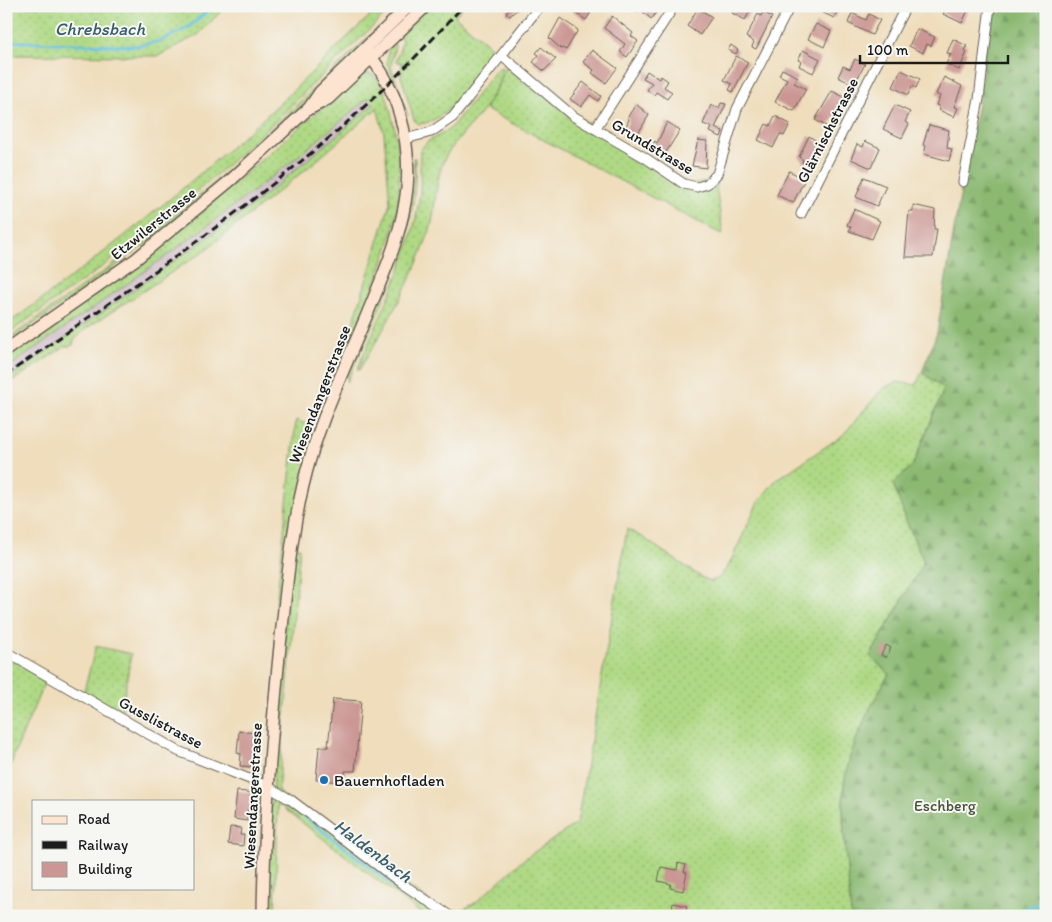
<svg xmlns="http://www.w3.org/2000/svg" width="1052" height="922" font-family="Itim,sans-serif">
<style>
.railway{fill:#d1bdc9}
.grass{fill:url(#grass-dots);stroke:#667a50}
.forest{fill:url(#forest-firs);stroke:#546a47}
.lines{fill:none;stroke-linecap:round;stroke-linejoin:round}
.stream{stroke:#62bfe0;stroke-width:3}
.building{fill:#cb9693}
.street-casing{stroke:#666054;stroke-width:11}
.secondary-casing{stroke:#666054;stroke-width:14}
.street{stroke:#fff;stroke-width:9}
.secondary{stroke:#fde4d1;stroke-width:11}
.rail{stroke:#1c1c1c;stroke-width:3;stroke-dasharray:8 4;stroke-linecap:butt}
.poi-dot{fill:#1f6fb2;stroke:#f6f6f2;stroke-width:2}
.labels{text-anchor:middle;stroke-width:4;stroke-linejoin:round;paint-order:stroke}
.street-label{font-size:16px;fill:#1c1c1c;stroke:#f6f6f2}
.poi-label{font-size:16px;fill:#1c1c1c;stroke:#f6f6f2;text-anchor:start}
.park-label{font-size:16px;fill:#48553b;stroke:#f6f6f2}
.water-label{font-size:18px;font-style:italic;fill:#385d6a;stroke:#f6f6f2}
</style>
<defs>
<pattern id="grass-dots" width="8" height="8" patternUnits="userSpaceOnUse" patternTransform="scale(1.25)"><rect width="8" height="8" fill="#afd984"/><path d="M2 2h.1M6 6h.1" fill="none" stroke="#96ba71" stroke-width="1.8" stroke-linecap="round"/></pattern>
<pattern id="forest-firs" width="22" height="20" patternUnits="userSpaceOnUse" patternTransform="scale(1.25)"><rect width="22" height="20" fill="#8bb972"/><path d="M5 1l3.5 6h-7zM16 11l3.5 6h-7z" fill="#779e62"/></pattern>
</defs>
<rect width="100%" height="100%" fill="#f6f6f2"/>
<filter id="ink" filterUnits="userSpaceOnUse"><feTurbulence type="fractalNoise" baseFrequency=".02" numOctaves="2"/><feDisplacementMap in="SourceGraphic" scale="10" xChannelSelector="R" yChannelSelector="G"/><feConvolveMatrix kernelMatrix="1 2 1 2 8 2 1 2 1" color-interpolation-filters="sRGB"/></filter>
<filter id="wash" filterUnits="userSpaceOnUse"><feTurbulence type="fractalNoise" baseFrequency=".0096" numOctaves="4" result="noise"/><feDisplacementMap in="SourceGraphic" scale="20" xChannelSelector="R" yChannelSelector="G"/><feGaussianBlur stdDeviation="1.12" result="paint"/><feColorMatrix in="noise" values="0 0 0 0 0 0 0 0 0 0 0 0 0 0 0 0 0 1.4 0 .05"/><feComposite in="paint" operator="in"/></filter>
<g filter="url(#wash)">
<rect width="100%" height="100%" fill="#efddbb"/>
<!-- railway -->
<path class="railway" d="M368,98l6,6 -121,101 -247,175v-11l210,-148 104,-81z"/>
<!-- grass -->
<path class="grass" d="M6,6h220l-28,29 -40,21 -152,-1z
M381,6h13l-142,137 -85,75 -69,52 -92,65v-10c90,-64 178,-135 260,-209 40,-36 75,-75 115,-110z
M430,6h33l-8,10 41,35c-19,24 -44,70 -77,73l-5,-4 -13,-44 1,-13 -6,-2 6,-18 -2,-8z
M378,28h1c-63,62 -124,126 -192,183 -58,48 -119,90 -181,132v-3l103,-72 94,-75z
M394,42l1,4 -4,20 17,50 -21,-52 1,-13z
M509,62l43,38 136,86 27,-8 8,57 -238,-126z
M502,67c-2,35 -38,61 -56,89 -12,21 -9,51 -16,74 -16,47 -45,98 -71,140h-2c22,-53 54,-113 62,-170 3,-17 0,-33 1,-50l7,-8 23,-13 47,-60z
M367,73c15,3 20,23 23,37 27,96 -7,152 -42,239l2,-15 40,-131 -6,-70 -7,-25 -61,53 -112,90 -117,77 -13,12 -1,5 -9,2 -58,38v-5l247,-175 121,-101 -6,-6c-114,99 -238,184 -362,271v-12l147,-105 208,-177z
M413,158h2c6,75 -39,156 -68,224v-7l62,-166 5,-34z
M922,372l22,17 -31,76 -19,19 13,39 17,39 -54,94 19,18c-20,35 -40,72 -45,112 -4,38 5,90 7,130h-427l-146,-112 -3,112h-12l28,-370 9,1 -22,245 168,121 18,-4 11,-6 49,-44 53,-36 50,-294 15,8 59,40 9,4 8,-2 11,-14 29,-63 18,-22 67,-45 39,-46 15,-7 19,3z
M296,420l13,5 5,8 -34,173 -4,-1z
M96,646l35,8 -10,61 -38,-21z
M6,652l41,24 -33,79 -8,27z"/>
<!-- forest -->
<path class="forest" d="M990,6h56v910h-195c-2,-40 -11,-92 -7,-130 5,-40 25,-77 45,-112l-19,-18 54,-94 -17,-39 -14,-39 20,-19 31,-76 -22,-17 15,-39 19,-115 23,-119z"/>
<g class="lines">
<!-- stream -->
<path class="stream" d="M6,41l129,5 26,-5 28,-14 24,-21
M290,805l108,84 42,27
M1018,916v-4l28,-12"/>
</g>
<g id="blocks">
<!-- building -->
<path class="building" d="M506,6h15l-11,10 -4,-3 3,-4z
M572,6h23l-9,14 -16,-11z
M630,6h25l4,3 -8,10 -11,-10 -2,3z
M735,6l5,3 2,-3 8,5 -5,9 -13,-7z
M819,6h24l-2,5 -3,-1 -4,8 -17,-8z
M947,6h23l-8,17 -19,-9z
M698,8l14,9 -12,18 -13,-9z
M763,12l9,5 -16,32 -4,-2 2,-5 -8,-5 12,-23 3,2z
M852,13l14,7 3,-6 11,6 -8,15 -24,-12z
M612,16l21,17 -2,3 7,5 -11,16 -7,-5 5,-8 -21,-16z
M560,18l18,12 -12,20 -4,-2 -1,1 -12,-11z
M816,24l15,7 -7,16 -16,-8z
M917,29l18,8 -4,9 -4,-2 -4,9 -14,-7z
M953,39l14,7 -2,5 2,1 -8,18 -13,-6 5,-10 -4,-1z
M731,45l7,5 -2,4 -8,-4z
M541,47l15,12 -12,12 -11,-9 6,-7 -3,-2z
M592,50l25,18 -11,15 -14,-10 2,-3 -11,-8z
M803,50l17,9 -7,14 -14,-7 2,-5 -3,-1z
M736,56l12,6 -15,30 -4,-2 3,-6 -8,-4z
M855,59l10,5 -11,21 -16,-8 5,-11 7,3z
M782,69l16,8 -4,6 12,6 -12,22 -19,-9 12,-23 -8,-4z
M901,70l19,9 -4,9 -4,-2 -4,9 -15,-8z
M647,71l12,8 2,-3 7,5 -4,6 8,5 -5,7 -11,-7 -2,3 -7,-5 5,-7 -9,-5z
M944,77l18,9 -8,21 4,1 -4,9 -15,-7 1,-3 -4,-2 4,-9 -4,-2z
M583,82l18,14 -3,5 -8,-6 -9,12 -11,-8z
M832,91l14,7 -18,29 -13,-7z
M721,103l5,1 -11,24 8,3 -2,6 -11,-5 2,-5 -9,-3 8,-19 8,3z
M636,104l13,11 -13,22 -11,-7 4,-11 -2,-1z
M895,105l15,7 -5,10 4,2 -7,14 -19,-9z
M775,116l15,8 -6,12 -4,-2 -7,14 -15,-8 8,-16 4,2z
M667,122l13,8 -15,24 -13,-8 3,-5 2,2z
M929,125l20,5 -2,18 5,1 -3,12 -25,-7 2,-8 -3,-1z
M809,136l14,9 -13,21 -8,-4 1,-2 -4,-3z
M698,140l9,1 -1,27 -14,-2z
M865,141l15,7 -9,20 -20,-9 6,-15 6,3z
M789,171l16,8 -12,24 -16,-8z
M864,177l22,9 -9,20 -21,-9z
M913,205l22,5 -1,19h3l-4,28h-28l4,-46h4z
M854,209l26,12 -8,18 -23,-8 2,-4 -4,-2z
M886,645l5,3 -5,10 -5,-3z
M333,699l28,2 -6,70h-10v11l-29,-2 3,-33h9z
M239,731l19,2 -5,34 -13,-1 1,-12 -4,-1z
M237,791l19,2 -2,15 -6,-1 -1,14 -13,-2z
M230,827l11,1 -1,7h4l-1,11 -15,-2z
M678,863l8,2 -2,7h3l-4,19 -13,-3 1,-4 -13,-3 3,-14 16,3z
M673,903l14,3 -2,8 -13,-2z"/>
</g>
</g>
<g filter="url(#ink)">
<use href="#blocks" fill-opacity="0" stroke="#666054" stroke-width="1"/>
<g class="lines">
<!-- street casing -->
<g class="street-casing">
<path id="street" d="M502,56l71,60 71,41 40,27 13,3 10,-3 10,-10 20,-65 53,-103
M595,129l79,-123
M405,139l26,-7 22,-15 87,-111
M963,182l16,-83 11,-93
M801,214l105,-208
M6,652l172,99 89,35 24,14 110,83 49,33"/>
</g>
<!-- secondary casing -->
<g class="secondary-casing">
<path id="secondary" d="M311,108l17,-9 98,-93
M6,350l130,-91 96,-80 77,-71 11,-16 89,-86
M263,916c1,-91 8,-180 17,-270 7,-63 12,-126 30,-187 16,-54 42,-107 63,-159 15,-36 30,-72 34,-112 4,-49 -9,-101 -42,-138"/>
</g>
<!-- street -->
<use href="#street" class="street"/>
<!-- secondary -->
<use href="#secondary" class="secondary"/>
<!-- rail -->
<path class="rail" d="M6,375c105,-74 212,-144 310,-226 53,-44 101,-92 147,-143"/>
</g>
</g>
<!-- markers -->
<circle class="poi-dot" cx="324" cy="780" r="5"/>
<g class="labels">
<!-- street labels -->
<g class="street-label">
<text transform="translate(827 130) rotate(-63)" y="6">Glärnischstrasse</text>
<text transform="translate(653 146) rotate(31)" y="6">Grundstrasse</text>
<text transform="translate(153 223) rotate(-39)" y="6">Etzwilerstrasse</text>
<text transform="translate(319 394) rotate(-69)" y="6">Wiesendangerstrasse</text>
<text transform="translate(161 722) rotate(28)" y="6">Gusslistrasse</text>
<text transform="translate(252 796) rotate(-87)" y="6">Wiesendangerstrasse</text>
</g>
<!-- poi labels -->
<g class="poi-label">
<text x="334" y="786">Bauernhofladen</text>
</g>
<!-- park labels -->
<g class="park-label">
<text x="945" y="811">Eschberg</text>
</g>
<!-- water labels -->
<g class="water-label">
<text x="100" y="35">Chrebsbach</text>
<text transform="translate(373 851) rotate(37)" y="6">Haldenbach</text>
</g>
</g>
<!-- margin -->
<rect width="1052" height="922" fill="none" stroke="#f6f6f2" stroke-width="25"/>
<!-- legend -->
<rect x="32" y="800" width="162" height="90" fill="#f6f6f2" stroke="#9f9f9c"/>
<rect x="42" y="816" width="25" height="8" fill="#fde4d1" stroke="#9f9f9c"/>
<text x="78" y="824" font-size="15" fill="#1c1c1c">Road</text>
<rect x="42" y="841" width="25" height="8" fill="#1c1c1c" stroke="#9f9f9c"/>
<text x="78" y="850" font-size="15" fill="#1c1c1c">Railway</text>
<rect x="42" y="862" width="25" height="15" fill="#cb9693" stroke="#9f9f9c"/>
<text x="78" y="874" font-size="15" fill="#1c1c1c">Building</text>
<!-- scale -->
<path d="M860 55v8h148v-8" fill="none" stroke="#1c1c1c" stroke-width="2.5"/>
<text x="867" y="55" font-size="15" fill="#1c1c1c" stroke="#f6f6f2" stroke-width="4" paint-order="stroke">100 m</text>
</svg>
